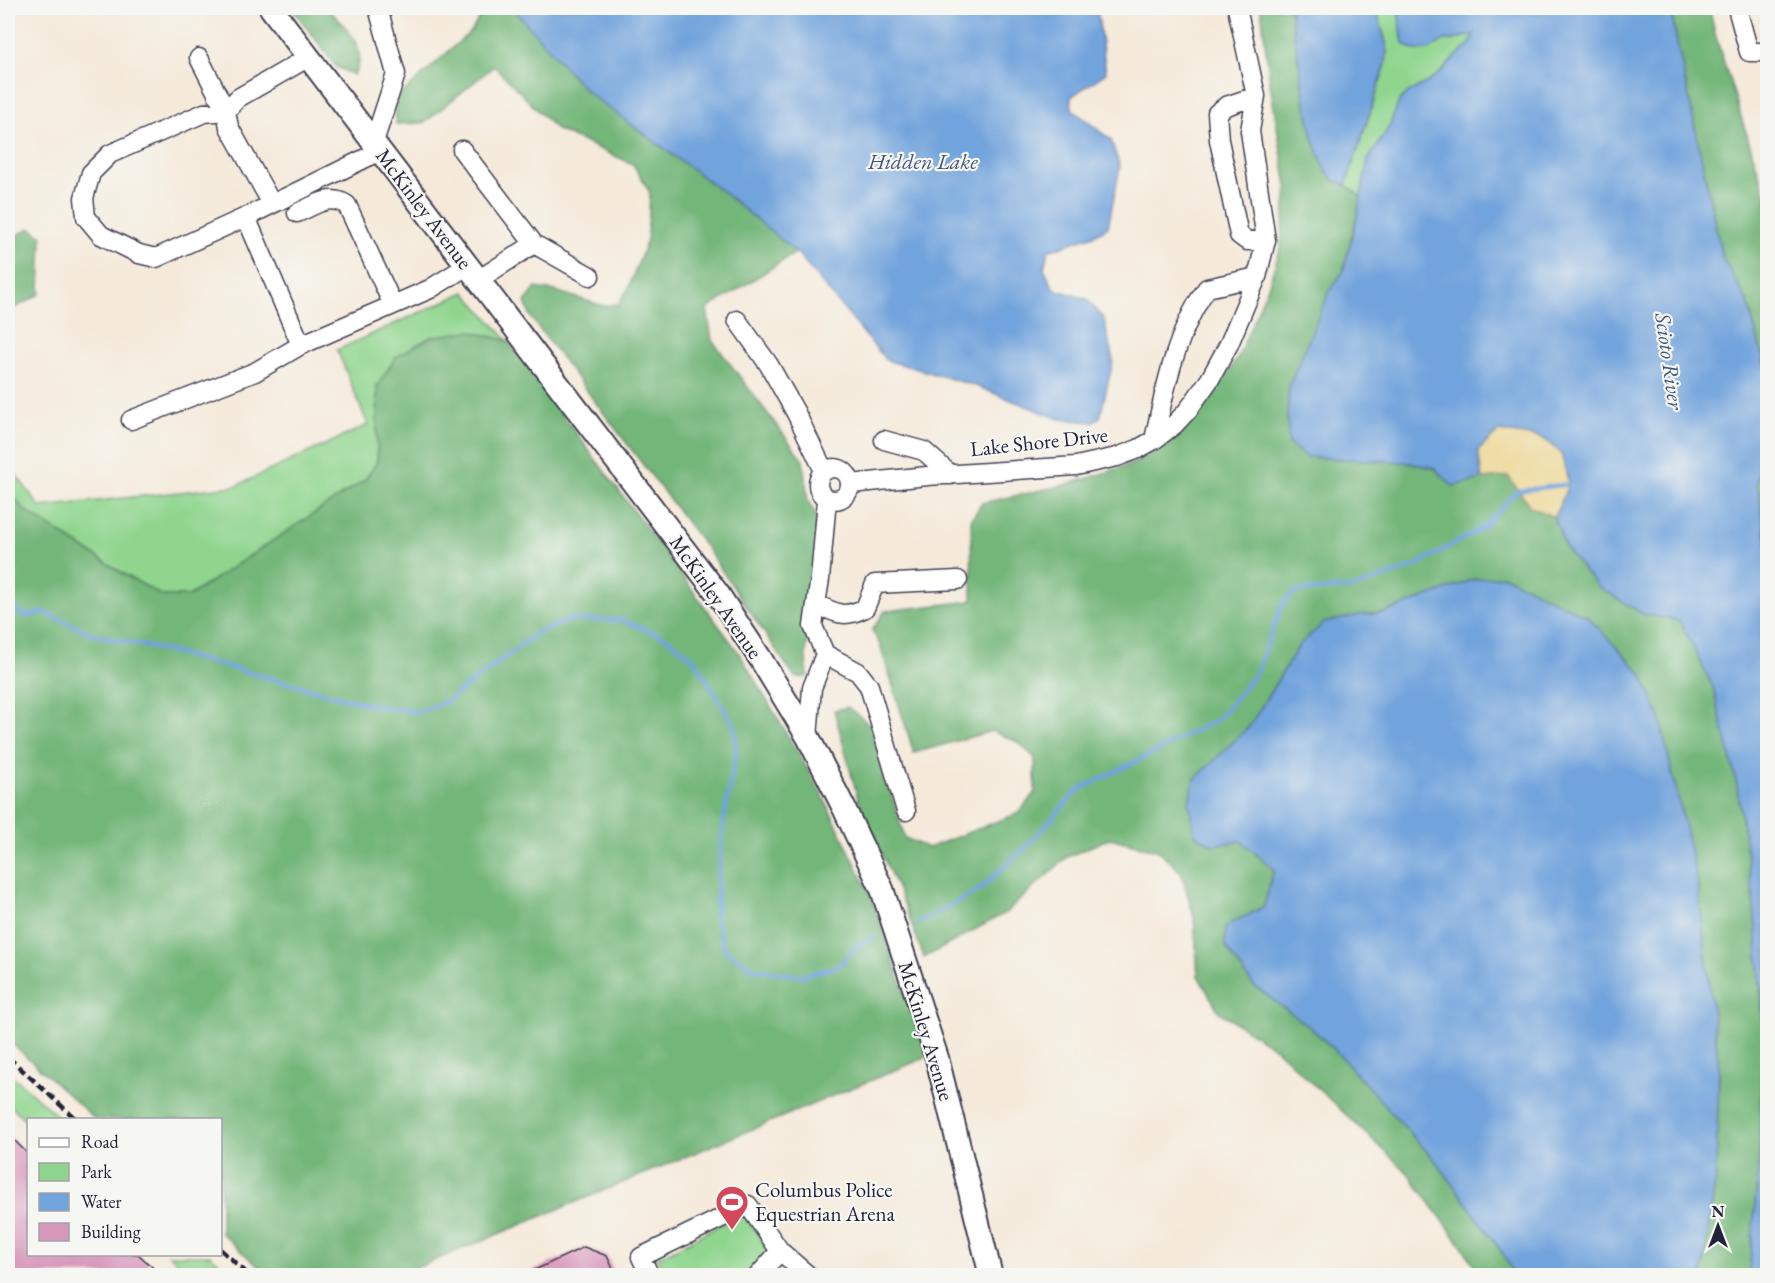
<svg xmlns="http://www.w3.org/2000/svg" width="1775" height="1283" font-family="'EB Garamond',serif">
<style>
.green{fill:#8fd58e;stroke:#587c64;stroke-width:1.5}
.forest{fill:#73b679;stroke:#4a6c5a;stroke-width:1.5}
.sand{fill:#eeda9e;stroke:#887e6c;stroke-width:1.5}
.water{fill:#71a3dc;stroke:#4a628c;stroke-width:1.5}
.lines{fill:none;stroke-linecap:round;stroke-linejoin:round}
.stream{stroke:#71a3dc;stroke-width:4.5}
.building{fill:#d898bb}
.minor-casing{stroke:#424053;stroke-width:21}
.major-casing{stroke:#424053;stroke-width:26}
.minor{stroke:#fff;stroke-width:18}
.major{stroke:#fff;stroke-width:22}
.rail{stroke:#22223b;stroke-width:4.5;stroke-dasharray:9 4.5;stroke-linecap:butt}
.labels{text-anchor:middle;stroke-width:4.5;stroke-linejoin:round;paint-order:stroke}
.street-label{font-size:21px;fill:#22223b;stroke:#f6f6f2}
.poi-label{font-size:21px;fill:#22223b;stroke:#f6f6f2;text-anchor:start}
.water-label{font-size:22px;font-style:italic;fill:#42567b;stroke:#f6f6f2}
</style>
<rect width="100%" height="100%" fill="#f6f6f2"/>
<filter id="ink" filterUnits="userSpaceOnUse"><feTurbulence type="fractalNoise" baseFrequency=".0167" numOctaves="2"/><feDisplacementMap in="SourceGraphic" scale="12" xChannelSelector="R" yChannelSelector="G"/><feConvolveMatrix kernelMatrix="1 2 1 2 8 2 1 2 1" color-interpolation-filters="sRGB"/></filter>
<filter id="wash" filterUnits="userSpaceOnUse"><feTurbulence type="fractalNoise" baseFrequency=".008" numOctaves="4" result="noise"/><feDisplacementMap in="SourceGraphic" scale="24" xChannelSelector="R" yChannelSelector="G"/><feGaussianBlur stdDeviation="1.35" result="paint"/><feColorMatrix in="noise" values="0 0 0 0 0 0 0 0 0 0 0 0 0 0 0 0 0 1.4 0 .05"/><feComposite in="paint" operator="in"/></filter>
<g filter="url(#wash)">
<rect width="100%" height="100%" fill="#f5eada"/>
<!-- green -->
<path class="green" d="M1376,8h22l5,35 26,7 15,-10h10l20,-7 -4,11 -17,15 -9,10 -14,12 -14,7 -16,11 -11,28 -21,33 -7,37 -15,-12 40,-121 1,-18z
M465,292l43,49 -39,-10 -92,55v76l-12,18 -176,116h-26l-36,-20 -103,-66 -16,-20v-26l32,43 196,-21 132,-61 -31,-75z
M8,1072l53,47 -33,1v3l-20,-20z
M742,1213l28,36 -25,26h-78l-10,-17z
M169,1255h41l23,20h-44l-2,-4z"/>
<!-- forest -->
<path class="forest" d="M292,8h36c17,21 43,39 26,67l-18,-8z
M485,8h30l1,4 71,80 136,100 74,60 -90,57 5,31 91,120 5,41 14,24 -16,127 1,25 -12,1 -87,-128 -177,-232 -6,-16 11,-14 19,3 49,15 14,-2 10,-15 19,-49 3,-47 -17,-29 -76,-34 -63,-64 -70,57 -28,1 -1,-24 77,-70z
M1261,8h29l15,92 9,41 21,40 11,4 15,12 -18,75 -13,18 -24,167 98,5 30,6 19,17 29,-6 26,-3 22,30 24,11 12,32 77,65 37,7 33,66 23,93 17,112 11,134 -5,132 -10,117h-47l14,-101 3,-107 -22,-188 -222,-300 -91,34 -25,2 -59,29 -51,83 -54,52 18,66 28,-4 33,28 -10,38 -38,19 27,59 59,44 20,18 107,118 65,90 10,20h-34l-16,-26 -56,-76 -132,-124 -57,-37 -21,-36 -4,-59 -13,-45 -22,-21 -49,-13 -43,19 -60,55 -83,46 -20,-54 -46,-105 -24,-89 14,-3 21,17 36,114 23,10 91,-35 16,-21v-34l-17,-16 -26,-11 -78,22 -34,-108 -8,-15 13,-19 87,-10 -1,-81 11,-17 87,-19 66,-21 39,-23 33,-35 30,-46 32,-75 12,-37 6,-60 -17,-103z
M1670,8h39l7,29 51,162v175l-19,-71 -26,-46z
M30,228l12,8 -2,58 -32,18v-44l9,-33z
M469,331l39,10 231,312 82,139 49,102 57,163 -506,209 -15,9h-138l-47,-42 -1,-113 -125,-1 -87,-79v-550l16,20 103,66 36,20h26l176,-116 12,-18v-76l19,-29 34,-20z
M1767,454v96l-10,-69 6,-25z"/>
<!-- sand -->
<path class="sand" d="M1499,431l43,7 19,15 8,31 -15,33 -24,-11 -22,-30 -26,3 -4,-28z"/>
<!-- water -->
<path class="water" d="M515,8h582l9,65 -35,24 1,12 39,31 9,27 -12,60 -14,8 -46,16 -4,17 10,21 33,10 17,20 9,42 -13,56 -8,5 -33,-3 -83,-33 -90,-26 -89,-107 -74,-61 -136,-100 -71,-80z
M1290,8h86l11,39 -1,17 -40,121 -11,-4 -9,-9 -12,-31 -9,-41z
M1398,8h128l-1,3 11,3 7,-6h127l52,249 26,46 19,71v80l-4,2 -6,25 11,69 -1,725h-18l10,-117 5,-131 -11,-134 -17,-113 -23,-93 -33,-66 -37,-7 -45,-27 -32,-38 -12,-32 15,-33 -8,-31 -18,-15 -44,-7 -21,20 4,28 -29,7 -19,-18 -30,-6 -98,-5 -17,-13 -2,-24 2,-34 41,-96 13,-18 13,-51 12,-61 21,-33 11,-28 16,-11 14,-7 14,-12 9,-10 17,-15 4,-10 -20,6h-10l-15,10h-16l-10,-7z
M1504,576l84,41 54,57 17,41 38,164 22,188 -3,107 -14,101h-188l-10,-20 -65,-90 -107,-118 -20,-18 -59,-44 -28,-39 1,-20 38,-19 10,-38 -33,-28 -28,4 -18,-10 -6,-33 6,-23 54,-52 51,-83 24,-21 35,-8 25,-2 91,-34z"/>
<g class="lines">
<!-- stream -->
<path class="stream" d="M8,606l18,10 18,-4 48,22 84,19 194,52 48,7 28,-10 92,-70 32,-12h52l45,18 28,22 40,67 1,25 -13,72 -8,93 10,33 30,19 46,7 38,-10 19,-21 16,-8
M917,922l13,-5 49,-27 46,-42 53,-58 75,-37 65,-34 38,-46 27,-70 13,-12 57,-3 60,-21 69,-39 35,-37 52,-7 5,1"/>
</g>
<g id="blocks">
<!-- building -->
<path class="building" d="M8,1134l20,20v100h110l23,21h-153z
M584,1247l23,9 9,19h-92z"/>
</g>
</g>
<g filter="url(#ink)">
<use href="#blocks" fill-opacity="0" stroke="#424053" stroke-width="1.5"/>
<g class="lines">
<!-- minor casing -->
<g class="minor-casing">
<path id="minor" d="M1737,8l12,44h19
M199,58l27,53 -22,2 -94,41 -19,19 -7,25 2,19 15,18 38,19 17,4 90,-41
M1256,96l-30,10 -9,7 2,27 20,95 8,6 19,-1
M374,142l22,-68 -18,-66
M462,150l72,94 -56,36
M380,151l-134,66 55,128 129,-56 37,-23
M272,204l-43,-77 -3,-16 12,-13 71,-41
M297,213c17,-7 32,-20 50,-8l46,100
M534,244l56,32
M737,320l32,45 27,48 28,58
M131,420l124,-48 46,-27
M884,440l40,11 27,24
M1154,440c11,-52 22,-108 53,-152l50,-11
M818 484a16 16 0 1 1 32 0a16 16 0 1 1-32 0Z
M851,484l76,-8 149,-10 41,-9 21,-8 16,-9 20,-15 14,-15 22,-31 19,-35 28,-67 9,-37 -16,-109 6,-35 -19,-88
M827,499l-7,80 -4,25c21,9 27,15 49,4l10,-24 83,-4
M825,654l33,18 11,14 37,125
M808,737l4,-49 13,-34 -12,-28 3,-22
M650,1276l-9,-19 107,-52 32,46
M758,1276l22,-25 29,25"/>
</g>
<!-- major casing -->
<g class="major-casing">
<path id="major" d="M271,8l447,586 42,64 48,79 36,71 38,81 55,169 54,218"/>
</g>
<!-- minor -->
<use href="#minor" class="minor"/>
<!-- major -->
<use href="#major" class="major"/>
<!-- rail -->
<path class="rail" d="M8,1057l69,63
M220,1249l30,27"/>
</g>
</g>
<!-- icons -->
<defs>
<g id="stadium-pin" transform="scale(1.725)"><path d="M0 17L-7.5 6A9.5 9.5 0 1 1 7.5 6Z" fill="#d1495b" stroke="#f6f6f2"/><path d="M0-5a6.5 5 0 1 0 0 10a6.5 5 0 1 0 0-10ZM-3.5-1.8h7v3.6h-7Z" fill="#fff"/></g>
</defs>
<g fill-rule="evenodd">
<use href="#stadium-pin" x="732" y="1202"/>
</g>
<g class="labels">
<!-- street labels -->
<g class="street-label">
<text transform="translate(424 209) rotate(53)" y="7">McKinley Avenue</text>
<text transform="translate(1039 442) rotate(-6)" y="7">Lake Shore Drive</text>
<text transform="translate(716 597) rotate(55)" y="7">McKinley Avenue</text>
<text transform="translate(926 1031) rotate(73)" y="7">McKinley Avenue</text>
</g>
<!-- poi labels -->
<g class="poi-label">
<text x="755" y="1197">Columbus Police<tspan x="755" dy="24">Equestrian Arena</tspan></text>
</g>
<!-- water labels -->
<g class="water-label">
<text x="923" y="169">Hidden Lake</text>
<text transform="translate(1670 361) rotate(82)" y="8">Scioto River</text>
</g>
</g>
<!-- margin -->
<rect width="1775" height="1283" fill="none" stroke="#f6f6f2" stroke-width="30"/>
<!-- legend -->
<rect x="27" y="1118" width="195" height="138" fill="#f6f6f2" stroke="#a1a1a9" stroke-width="1.5"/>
<rect x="39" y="1138" width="30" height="9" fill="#ffffff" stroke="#a1a1a9" stroke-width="1.5"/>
<text x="81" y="1148" font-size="18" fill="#22223b">Road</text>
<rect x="39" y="1163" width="30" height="18" fill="#8fd58e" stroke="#a1a1a9" stroke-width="1.5"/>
<text x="81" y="1178" font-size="18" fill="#22223b">Park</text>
<rect x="39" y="1193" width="30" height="18" fill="#71a3dc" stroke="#a1a1a9" stroke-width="1.5"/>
<text x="81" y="1208" font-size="18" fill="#22223b">Water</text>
<rect x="39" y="1223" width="30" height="18" fill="#d898bb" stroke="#a1a1a9" stroke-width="1.5"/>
<text x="81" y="1238" font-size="18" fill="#22223b">Building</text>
<!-- north arrow -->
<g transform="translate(1718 1226)" stroke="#f6f6f2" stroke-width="4.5" paint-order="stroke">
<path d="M0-4.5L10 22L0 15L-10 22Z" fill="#22223b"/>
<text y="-9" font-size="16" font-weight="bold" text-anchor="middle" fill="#22223b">N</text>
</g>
</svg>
